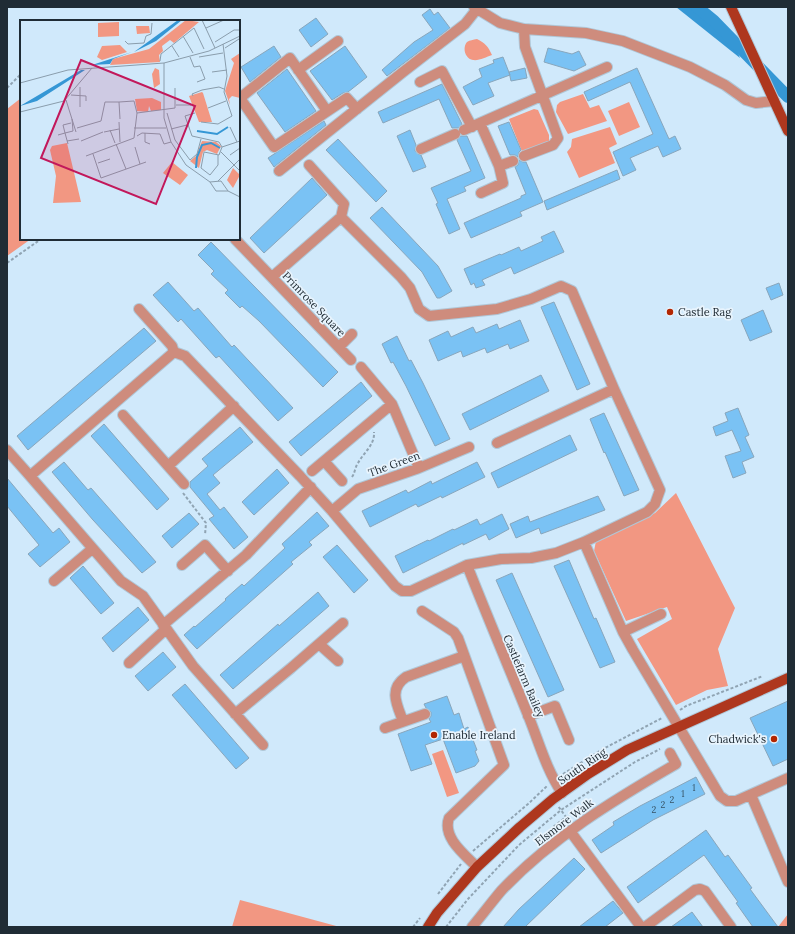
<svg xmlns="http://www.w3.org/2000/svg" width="795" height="934" font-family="Lora,serif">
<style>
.green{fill:#f29782}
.water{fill:#3597d5}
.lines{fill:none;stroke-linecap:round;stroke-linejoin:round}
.canal{stroke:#3597d5;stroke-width:12}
.building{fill:#7ac2f4;stroke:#88a6bc}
.minor-casing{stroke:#b0c7d7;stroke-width:12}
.major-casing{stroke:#b0c7d7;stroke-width:12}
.path{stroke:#90a4b3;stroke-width:2;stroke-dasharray:3 2;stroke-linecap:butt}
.minor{stroke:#ce8c7d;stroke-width:10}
.major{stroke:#ae371e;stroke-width:10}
.poi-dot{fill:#b22602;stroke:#e8f4fd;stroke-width:1.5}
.labels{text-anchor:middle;stroke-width:3.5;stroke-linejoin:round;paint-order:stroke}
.number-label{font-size:9px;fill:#365265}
.street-label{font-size:11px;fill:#202c35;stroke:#e8f4fd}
.poi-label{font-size:11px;fill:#202c35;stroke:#e8f4fd;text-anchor:start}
.inset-river{fill:none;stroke:#3597d5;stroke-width:2}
.inset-road{fill:none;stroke:#8a9dac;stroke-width:1}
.view{fill:#c2185b;fill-opacity:0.15;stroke:#c2185b;stroke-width:2}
.inset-edge{fill:none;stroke:#202c35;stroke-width:2}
</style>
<rect width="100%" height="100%" fill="#d0e9fb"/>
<!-- green -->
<path class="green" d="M477,39c8,4 11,7 15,16 -6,2 -13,6 -19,5 -8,-1 -11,-12 -6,-18 3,-2 6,-2 10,-3z
M583,94l7,14 9,-3 8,16 -39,13 -12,-22 1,-7 3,-3z
M21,98v141h10l-24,17v-147z
M629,102l11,25 -21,9 -11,-25z
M534,109l4,1 11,25v6l-2,2 -24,11 -14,-35z
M610,127l7,17 -8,4 6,15 -36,15 -12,-26 4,-5 1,-8z
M676,493l59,115 -17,41 10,37 -21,4 -31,15 -39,-66 35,-20 -5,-12 -41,14 -32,-70 2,-10 59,-28z
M443,750l16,43 -12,4 -15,-43z
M240,900l100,27h-108z
M788,914v13h-10z"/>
<!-- water -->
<path class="water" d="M676,7h27l25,21 12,30z"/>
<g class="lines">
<!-- canal -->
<path class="canal" d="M697,7l17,14 74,76"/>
</g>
<!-- building -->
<path class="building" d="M430,9l4,6 4,-3 12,16 -63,48 -5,-6 32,-28 19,-12 -11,-15z
M316,18l12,16 -17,13 -12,-17z
M274,46l7,11 -31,25 -9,-15z
M345,46l22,31 -19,15 -5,1 -11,7 -22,-29z
M548,48l24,6 7,-3 7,14 -12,6 -30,-9z
M503,57l7,18 -22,8 6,13 -21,9 -10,-18 19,-10 -3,-8 15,-6 -1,-3z
M525,68l2,10 -16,3 -2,-9z
M637,68l32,71 6,-3 6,13 -18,8 -5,-11 -28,12 6,12 -13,6 -10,-24 40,-18 -23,-52 -42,19 -4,-9z
M287,69l29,42 -31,21 -28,-39z
M442,84l20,40 -4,4h-6l-13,-29 -56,24 -5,-11z
M324,121l2,4 -52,42 -6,-9z
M509,122l12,28 -2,2 -1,5 -3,-2h-5l-12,-29z
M410,130l6,15 -1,6 3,3 3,1 5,12 -13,5 -16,-36z
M461,136h6l18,42 -21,9 2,4 -19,8 13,30 -11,5 -13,-30 2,-1 -7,-15 40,-17 -14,-31z
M338,139l49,52 -11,11 -50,-52z
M519,160l4,2h3l17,40 -23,10 2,4 -51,22 -7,-15 57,-25v-2l5,-2 -11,-27 3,-2z
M617,170l3,9 -73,31 -3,-9z
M312,178l15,17 -63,58 -14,-15z
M382,207l56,59 14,25 -12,7h-3l-15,-26 -52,-54z
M554,231l10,21 -50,22 -3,-7 -29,13 3,5 -9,3 -2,-5 -3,2 -7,-16 36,-15 1,1 18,-8 2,4 22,-10 -2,-4z
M211,242l127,130 -15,15 -64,-66 -17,-15 -2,2 -15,-15 3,-3 -17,-16 3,-3 -16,-16z
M168,282l26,29 4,-3 34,39 2,-2 59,63 -15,13 -59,-65 -3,2 -35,-39 -3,3 -25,-27z
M779,283l4,12 -12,5 -5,-12z
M554,302l36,82 -13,6 -36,-83z
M763,310l9,22 -22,9 -9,-21z
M520,320l9,21 -19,8 -2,-5 -21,9 -2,-5 -22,9 -2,-6 -23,10 -9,-21 19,-9 3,6 22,-10 3,6 21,-9 2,5z
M144,328l12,13 -128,109 -11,-14z
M397,336l12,25 2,-1 12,23 27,56 -15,7 -29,-60 -13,-24 -2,1 -9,-19z
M541,375l8,16 -79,39 -8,-16z
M361,382l11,14 -71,60 -12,-14z
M738,408l11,27 -4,2 9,20 -12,5 4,11 -13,5 -8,-22 16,-5 -2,-5 -7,-16 -16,6 -3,-9 15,-6 -3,-8z
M604,413l35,77 -15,6 -19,-44 -1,1 -14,-34z
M104,424l65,75 -12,11 -66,-74z
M240,427l13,15 -40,33 7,8 -13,11 13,16 4,-3 24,30 -14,12 -25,-30 5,-3 -24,-29v-5l18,-16 -6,-7z
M570,435l7,15 -79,38 -7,-15z
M64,462l24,28 3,-2 65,74 -14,11 -49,-53 -41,-48z
M477,462l8,15 -43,21 -1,-2 -23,11 -2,-3 -46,23 -8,-16 44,-21 2,3 23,-12 1,3z
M277,469l12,14 -35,32 -12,-13z
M7,478l46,55 6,-5 11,14 -30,25 -12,-13 11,-9 -32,-39z
M598,496l7,14 -64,24 -2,-6 -23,10 -6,-14 18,-8 2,6z
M317,512l12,14 -20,16 3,3 -21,17 2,2 -96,85 -13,-14 10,-9 1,1 31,-27 -1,-1 17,-15 2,2 41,-38 -3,-4z
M189,513l10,11 -27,24 -10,-12z
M502,514l7,15 -20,11 -3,-6 -23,11v-2l-60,30 -8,-17 33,-16 1,1 24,-12 1,1 23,-11 3,6z
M337,545l31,35 -14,13 -31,-36z
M569,560l25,59 2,-1 19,44 -15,6 -46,-102z
M83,566l31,37 -13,11 -31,-36z
M512,573l52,117 -16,7 -52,-117z
M318,592l11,14 -96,83 -13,-14 58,-51 1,2z
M138,607l11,13 -36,32 -11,-14z
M163,652l13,15 -28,24 -13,-15z
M185,684l64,74 -13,11 -64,-74z
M447,696l7,19 5,-2 5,16 4,-2 9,23 -2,1 4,10 -4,5 -19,7 -13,-34 -18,6 7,19 -21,7 -13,-37 33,-12 -2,-3 2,-3v-4l-5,-4 -2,-4z
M788,701v58l-15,7 -23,-48z
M696,777l9,17 -52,26 -52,33 -9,-13 22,-15 -1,-3 27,-16z
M706,830l19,27 3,-2 24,33 -2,1 28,38h-25l-17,-24 2,-1 -34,-47 -66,48 -11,-16z
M574,858l11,11 -60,58h-22l16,-18z
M613,901l10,12 -18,14h-26z
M692,912l11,15h-32z"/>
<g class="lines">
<!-- minor casing -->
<g class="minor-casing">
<path id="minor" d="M474,7l26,16 24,6 62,4 37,8 67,26 35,18 21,15 10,3 18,-2
M298,70l40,-29
M420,82l22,-11 30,56
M327,111l-37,-53 -50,40 34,49 73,-49 10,11
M480,123l19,43 4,17 -22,10
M464,130l143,-63
M421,149l34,-15
M524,156l29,-11 5,-7 -33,-91 -1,-18
M309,165l35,39 -3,13 60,60 9,11 9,21 10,7 68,-7 34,-10 30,-13 11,5 42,98
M499,166l14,-5
M279,171l124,-99 62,-48 12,-15
M235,239l116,121
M272,277l69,-60
M139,309l33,37 2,6 11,4 115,120 32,35 63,75 7,5h9l56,-26 34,-6 30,-1 25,-5 28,-11
M339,347l13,-13
M174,352l-144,124 91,105 22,15 50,70 70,79
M361,367l31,37 27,64
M123,415l61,69
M497,443l117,-54 46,101 -5,14 -8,8 -63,30 39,90 10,18 87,146 7,5h9l52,-23
M7,450l23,26
M324,461l18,20
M168,466l66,-60
M312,471l80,-67
M332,511l26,-22 61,-21 50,-21
M182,565l23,-20 23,26
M467,565c20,51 41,100 61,150 11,27 18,54 34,78
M54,581l38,-32
M422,611l32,21 4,6 46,127 -55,53c-7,19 15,36 28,49
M163,625l83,-70 65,-68
M623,632l38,-18
M319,644l19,17
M129,663l37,-34
M235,714l56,-46 52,-45
M528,716l27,-10 14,34
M403,721c-6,-16 -15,-32 3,-44l58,-21
M385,728l40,-14
M751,795l37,87
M570,831l71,96
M472,927c10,-12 19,-24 29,-36 50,-53 113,-91 175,-127l-6,-11
M645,927l50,-37 5,-1 5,2 26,36"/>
</g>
<!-- major casing -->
<g class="major-casing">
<path id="major" d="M731,7l57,124
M428,927l9,-14 40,-46 43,-40 33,-28 35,-25 39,-24 161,-72"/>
</g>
<!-- path -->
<path class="path" d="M7,88l14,-14
M7,263l34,-24
M352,477c3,-4 3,-10 6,-14 6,-11 17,-18 16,-31
M183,493l23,30 -1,12
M680,710l6,-4 77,-30
M563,774l40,-25 59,-31
M556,830l-3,-3 13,-10 -8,-11
M473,851l55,-47 19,-18
M438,894l23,-30
M413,927l7,-9
M446,927l22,-28 51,-54 42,-35 74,-48 25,-13"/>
<!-- minor -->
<use href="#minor" class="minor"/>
<!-- major -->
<use href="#major" class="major"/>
</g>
<!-- markers -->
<g class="poi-dot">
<circle cx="670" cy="312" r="4"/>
<circle cx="434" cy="735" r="4"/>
<circle cx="774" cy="739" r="4"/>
</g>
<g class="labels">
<!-- number labels -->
<g class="number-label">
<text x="694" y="791">1</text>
<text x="683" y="797">1</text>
<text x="672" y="803">2</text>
<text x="663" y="808">2</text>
<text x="654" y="813">2</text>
</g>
<!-- street labels -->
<g class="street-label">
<text transform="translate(314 304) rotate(46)" y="4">Primrose Square</text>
<text transform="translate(394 464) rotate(-20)" y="4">The Green</text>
<text transform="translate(524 676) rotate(67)" y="4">Castlefarm Bailey</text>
<text transform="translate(582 766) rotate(-34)" y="4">South Ring</text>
<text transform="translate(564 822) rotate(-37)" y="4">Elsmore Walk</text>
</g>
<!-- poi labels -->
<g class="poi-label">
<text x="678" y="316">Castle Rag</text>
<text x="442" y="739">Enable Ireland</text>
<text x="766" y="743" text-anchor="end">Chadwick's</text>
</g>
</g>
<!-- overview -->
<g transform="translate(20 20)">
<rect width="220" height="220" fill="#d0e9fb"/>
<path d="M166,0l13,2 -25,21 -4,-3 -8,6 1,5 -4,4 1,7 -50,3 3,-6 36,-10zM99,2v14l-21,1v-14zM116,6h13l1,7 -13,1zM100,25l7,7 -25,8 -5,-3 5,-11zM220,33v45l-8,-2 -3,3 1,6 -5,-14 9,-28 -3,-4zM135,48l4,2 1,14 -6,4 -2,-14zM182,72l1,1 9,29h-13l-10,-26zM132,78l9,4v8l-10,1 -2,-5 -1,6 -11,-1 -2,-12zM182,121l14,1 5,4 -4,8 -10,-4 -4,2 -4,16 -9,-7 6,-5zM47,123l14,59 -28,1 3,-27 -6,-26 2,-4zM152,142l16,13 -8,10 -17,-12zM213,148l7,7 -7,13 -6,-8z" fill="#f29782"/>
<path d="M158,0h4l-26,21 -22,11zM112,32l-19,7 -3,5 -18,1zM61,50h4l-48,31 -17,5z" fill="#3597d5"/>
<path class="inset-river" d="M177,111l20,3 11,-7M176,148l1,-11 5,-12 9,-2 9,5"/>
<path class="inset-road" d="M182,0l13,28M186,8l18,-8M163,16l10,17M105,21l3,3 16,-1 2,-7 5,-2 1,-11M195,22l19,-12h6M152,26l7,11M205,28l14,-9M170,37l4,10 6,-1 5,13 -8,3M179,37l24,-4M140,41l1,-7 33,-26 10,21M144,43v55l7,24 15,23 24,17 6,9h12M192,52l15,-2M0,63l48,-13 96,-7 45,-12 31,-15M60,67v20M51,75l15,1v5M173,76l-1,-2 10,-4 17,-3 5,2M46,80l10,32M156,85h15M188,88l18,-7M0,92l44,-11 28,-33M147,93l8,27 15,20 7,-6 4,-15M175,93l-10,3 7,20 27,6 3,5 -3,8 -15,-3 -3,16 9,7 8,-10v-10M100,99l-1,-17 15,-1 3,12 38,-5v-20M99,102l1,20M181,102l17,2 14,-8 -8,-24 3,-16 -4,-32M51,103l-8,2 2,8 8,-2 -1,-12M210,107l7,15M57,108l24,-7 4,-19h14M114,108h32M151,109l16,-4M90,110l5,13M84,112l15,-3M125,113v9l5,2M38,115l7,-2 3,11M117,116l5,-3 18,1 4,10 7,-2M47,121l12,-2M61,121l22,-9M96,124l10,25M115,127l5,17M202,127l18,-6M201,132l19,19M73,134l8,24 45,-16M210,135l10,-7M66,136l48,-18 3,-25M78,143l12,-4M198,161l22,-22M190,162l11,-1 7,10 12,6"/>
<path class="view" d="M61,40l114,46 -39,98 -115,-46z"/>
<rect width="220" height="220" class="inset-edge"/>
</g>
<!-- border -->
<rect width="795" height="934" fill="none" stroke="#202c35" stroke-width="16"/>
</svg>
